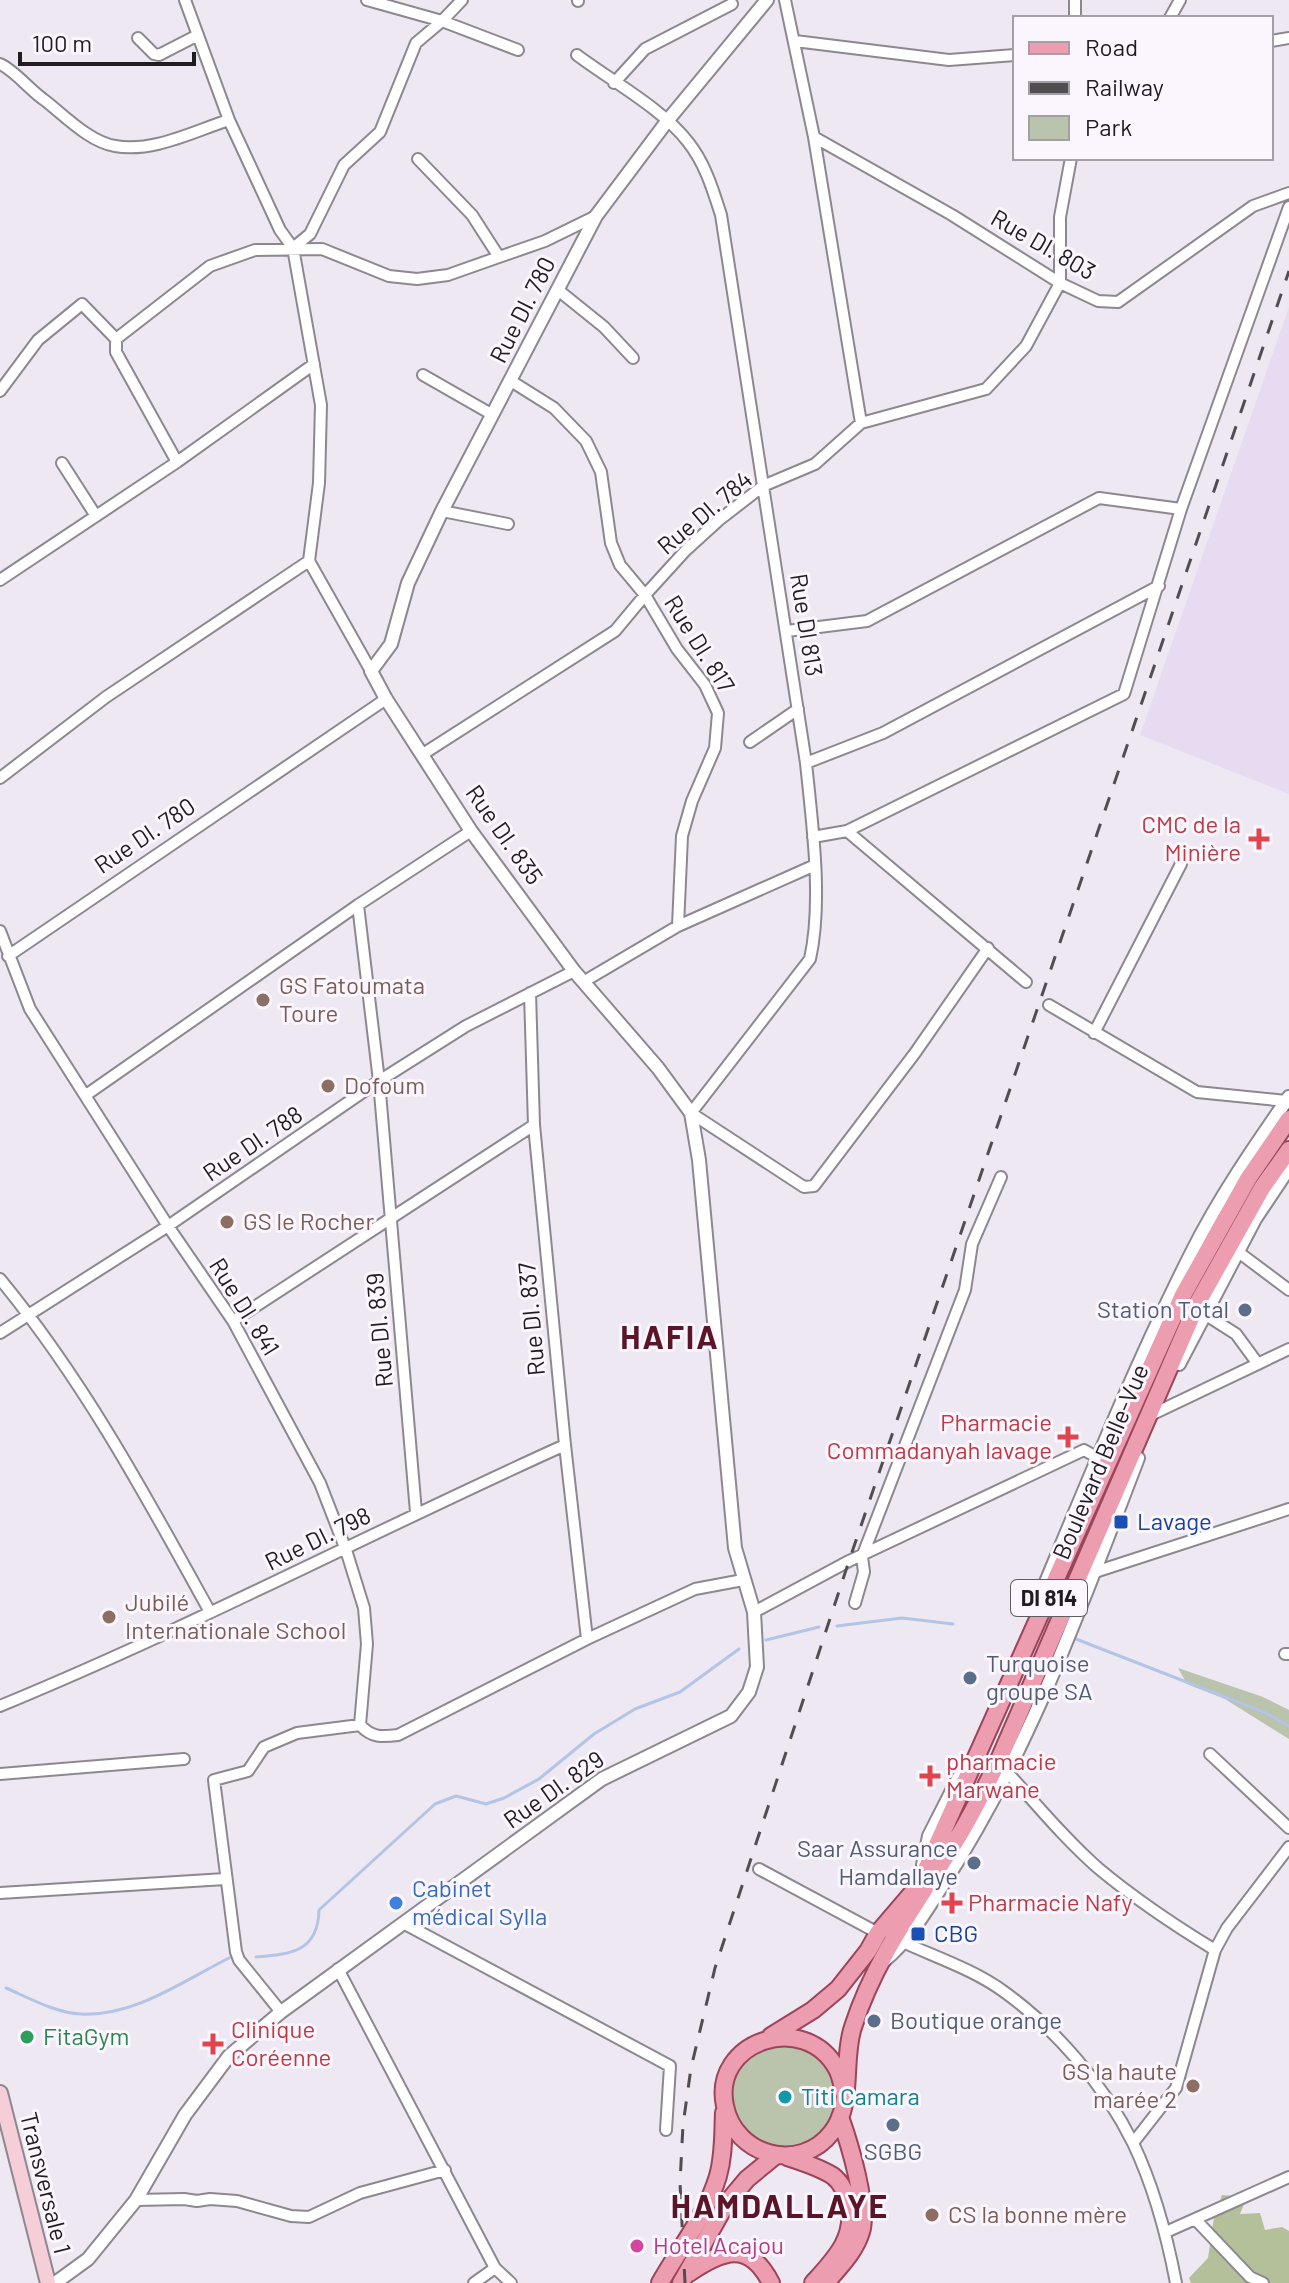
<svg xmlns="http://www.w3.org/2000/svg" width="1289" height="2283" font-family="Barlow,sans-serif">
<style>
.industrial{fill:#e6dbf0}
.green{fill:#bac3ab}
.forest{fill:#b3c09a}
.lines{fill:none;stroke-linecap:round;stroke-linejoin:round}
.stream{stroke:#b3c4e7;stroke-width:3}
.minor-casing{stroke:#8d8890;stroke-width:14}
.tertiary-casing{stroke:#8d8890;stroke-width:16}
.secondary-casing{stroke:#8d8890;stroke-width:18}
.primary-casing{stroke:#9c455a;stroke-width:20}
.minor{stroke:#fff;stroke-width:10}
.tertiary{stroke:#fff;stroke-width:12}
.secondary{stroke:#f5ced7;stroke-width:14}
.primary{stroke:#ec9daf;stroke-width:16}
.rail{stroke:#514e52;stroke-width:3;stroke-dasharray:14 14;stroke-linecap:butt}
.health-dot{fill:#e0444e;stroke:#fbf5fe;stroke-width:3}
.education-dot{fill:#8d6e63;stroke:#fbf5fe;stroke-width:3}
.service-dot{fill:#5c6f8a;stroke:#fbf5fe;stroke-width:3}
.transit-dot{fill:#1a4fb4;stroke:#fbf5fe;stroke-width:3}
.shop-dot{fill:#3f7fe0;stroke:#fbf5fe;stroke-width:3}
.leisure-dot{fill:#2e9e5b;stroke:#fbf5fe;stroke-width:3}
.culture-dot{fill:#0f9aa8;stroke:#fbf5fe;stroke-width:3}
.hotel-dot{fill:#d1479c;stroke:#fbf5fe;stroke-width:3}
.labels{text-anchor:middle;stroke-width:6;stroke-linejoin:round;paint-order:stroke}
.shield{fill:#fbf5fe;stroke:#615e63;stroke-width:2}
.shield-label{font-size:22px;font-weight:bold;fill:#1f1d20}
.street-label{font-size:24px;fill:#1f1d20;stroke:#fbf5fe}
.health-label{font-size:24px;fill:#be3a42;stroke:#fbf5fe;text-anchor:start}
.education-label{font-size:24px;fill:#785e54;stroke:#fbf5fe;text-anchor:start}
.service-label{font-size:24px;fill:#4e5e75;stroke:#fbf5fe;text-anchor:end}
.transit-label{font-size:24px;fill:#164399;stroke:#fbf5fe;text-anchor:start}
.shop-label{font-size:24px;fill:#366cbe;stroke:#fbf5fe;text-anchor:start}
.leisure-label{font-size:24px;fill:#27864d;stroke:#fbf5fe;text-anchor:start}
.culture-label{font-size:24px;fill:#0d838f;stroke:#fbf5fe;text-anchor:start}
.hotel-label{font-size:24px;fill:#b23c85;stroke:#fbf5fe;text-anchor:start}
.district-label{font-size:32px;font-weight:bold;letter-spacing:2px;fill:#5a1628;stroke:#fbf5fe}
</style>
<rect width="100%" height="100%" fill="#ede8f1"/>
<!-- industrial -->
<path class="industrial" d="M1289,307v487l-149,-59z"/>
<!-- green -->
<path class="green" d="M1178,1668l85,29 26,13v29l-64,-40 -38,-15z
M780,2041l37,11 21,32 -1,29 -16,25 -37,14 -42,-18 -14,-45 18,-33z"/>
<!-- forest -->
<path class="forest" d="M1222,2195l12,1 10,8 -4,10 20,-1 5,17 17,-3 7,4v52h-98l-2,-5 19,-20 6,-41z"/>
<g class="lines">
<!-- stream -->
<path class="stream" d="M837,1626l65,-8 51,6
M1076,1639l190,74 23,13
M766,1640l53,-13
M256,1957c35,-3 62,-5 63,-47l116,-106 21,-8 30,8 18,-6 35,-19 55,-45 41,-25 45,-17 59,-43
M6,1988c23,10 50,25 75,26 53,3 102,-33 148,-56"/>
<!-- minor casing -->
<g class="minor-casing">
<path id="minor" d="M462,0l-20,21 76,29
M578,0v1
M785,0l29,137 47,286
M1075,18v-18
M1170,18l10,-18
M138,38l16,16 5,1 39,-20
M795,41l154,19 66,-5
M1271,41l18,-3
M577,55c33,25 86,54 111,87 17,21 25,48 33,73l85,548c6,59 17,138 4,196l-119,154 113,74 10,-1 101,-133 73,-105
M0,64c14,6 29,25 43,35 20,15 46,43 72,47 38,7 79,-15 114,-26
M614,83l31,-34 87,-45
M814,137l138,78 108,68 38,18 20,1 135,-96 36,-13
M418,159l54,56 27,42
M293,248l17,-14 34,-69 36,-33 36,-89 26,-22 -75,-21
M558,290l46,37 29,31
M423,375l70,40
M511,381l43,27 32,33 15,31 10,71 9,22 25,30 32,54 28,36 13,28 -3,35 -23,53 -10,35 -4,90
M0,391l38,-51 44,-36 34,35
M177,462l-61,-110v-13l94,-73 45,-16 67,-1 67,27 28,3 31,-4 51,-18 46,-16 51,-25
M62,463l34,53
M442,511l66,13
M309,561l62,110
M0,580l177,-118 137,-98
M787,631l80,-10 232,-123 82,11
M750,742l48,-33
M423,754l192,-123 30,-36 41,-45 33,-30 44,-34 52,-22 46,-41 125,-34 40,-43 34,-63v-66l11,-59
M806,763l77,-30 276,-147
M0,778l106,-81 203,-136 10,-78 2,-78 -28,-157 -13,-18 -51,-110 -44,-120
M847,831l179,151
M813,837l34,-6 277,-137 57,-185 108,-302
M358,905l21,176 37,431
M0,931l30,78 138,217 65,95 87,162 26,67 18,58 3,36 -7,81c12,13 22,12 38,10l189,-96 108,-50 48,-9
M8,956l378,-257
M583,982l95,-56 135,-60
M530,993l4,132 31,320 22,194
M1049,1005l148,87 89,9
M1094,1033l87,-169
M86,1095l272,-190 113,-74
M1237,1251l52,39
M0,1279c84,102 146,217 210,333
M1203,1313l33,21 22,30
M233,1321l301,-196
M0,1333l168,-107 211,-145 87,-55 108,-55
M1155,1413l134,-64
M1095,1572l194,-63
M855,1603l9,-31 -2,-15 103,-267 7,-46 29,-67
M754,1612l95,-51 235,-111 14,8
M1285,1654h4
M0,1706c192,-79 376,-176 565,-261
M1210,1754l79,74
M1008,1773c29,32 57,66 90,95 37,31 76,57 117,82
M0,1774l184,-15
M759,1869l119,64
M0,1893l225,-14
M405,1924l265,142 -4,64
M905,1943c33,15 69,27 98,48 52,37 102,95 130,152 21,44 34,93 43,140
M338,1969l157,299 16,15
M281,2012l-42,-52 -3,-8 -22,-172 34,-9 16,-24 33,-14 63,-8
M1133,2143l43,-55 39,-138 12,-22 62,-81
M136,2200l48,-1 13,2 13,-2 27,2 54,15 18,1 51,-24 85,-23
M1195,2219l55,58 13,6
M1166,2232l123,-55
M474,2283l21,-15"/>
</g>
<!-- tertiary casing -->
<g class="tertiary-casing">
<path id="tertiary" d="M1179,1364l76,-145 34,-51
M1044,1587c47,-113 93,-226 148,-335 27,-54 62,-105 97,-155
M923,1865l6,-29 31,-61
M885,1960c27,-23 43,-53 62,-82 83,-129 136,-277 191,-420
M55,2283l33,-24 48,-59 49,-85 44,-59 52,-44 321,-233 129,-63 18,-24 8,-25 -3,-55 -19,-64 -36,-388 -8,-47 -33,-45 -84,-97 -103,-140 -85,-132 -15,-28 20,-27 17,-61 34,-72 154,-295 72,-96 99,-120"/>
</g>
<!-- secondary casing -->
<g class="secondary-casing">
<path id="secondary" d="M0,2093l48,190"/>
</g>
<!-- primary casing -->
<g class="primary-casing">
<path id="primary" d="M771,2036l42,-26 25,-21 30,-38 10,-18 41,-48 264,-590 65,-116 41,-60
M844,2092c-2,-7 -3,-16 -7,-23 -32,-59 -126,-28 -112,37 10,50 75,68 107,26 22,-28 10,-72 21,-105 22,-70 67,-128 105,-190 15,-24 27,-50 40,-75l199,-458 65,-116 27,-38
M787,2157c15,5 32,10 46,19 9,7 12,16 15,26 10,34 -14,58 -35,81
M689,2273c34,-23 60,-33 82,10
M660,2283c19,-34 47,-69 58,-107 6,-21 5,-42 6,-63
M681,2283l45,-79 21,-25 28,-23
M826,2283c13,-16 29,-31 35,-51 8,-24 -12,-90 -21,-115"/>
</g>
<!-- minor -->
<use href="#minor" class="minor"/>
<!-- tertiary -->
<use href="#tertiary" class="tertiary"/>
<!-- secondary -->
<use href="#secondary" class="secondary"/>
<!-- primary -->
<use href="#primary" class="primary"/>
<!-- rail -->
<path class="rail" d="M685,2283l-5,-100 3,-58 8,-57 24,-100 134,-407 440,-1290"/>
</g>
<!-- markers -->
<g class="health-dot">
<path d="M1255 827h8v8h8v8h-8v8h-8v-8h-8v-8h8z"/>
<path d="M1064 1425h8v8h8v8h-8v8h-8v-8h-8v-8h8z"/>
<path d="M926 1764h8v8h8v8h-8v8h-8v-8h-8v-8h8z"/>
<path d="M948 1891h8v8h8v8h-8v8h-8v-8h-8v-8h8z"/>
<path d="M209 2032h8v8h8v8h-8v8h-8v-8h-8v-8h8z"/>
</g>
<g class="education-dot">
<circle cx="263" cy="1000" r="8"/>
<circle cx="328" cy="1086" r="8"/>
<circle cx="227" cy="1222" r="8"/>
<circle cx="109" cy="1617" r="8"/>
<circle cx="1193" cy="2086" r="8"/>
<circle cx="932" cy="2215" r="8"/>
</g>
<g class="service-dot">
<circle cx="1245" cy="1310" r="8"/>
<circle cx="970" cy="1678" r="8"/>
<circle cx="974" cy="1863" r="8"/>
<circle cx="874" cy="2021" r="8"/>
<circle cx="893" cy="2125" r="8"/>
</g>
<g class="transit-dot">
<rect x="1113" y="1514" width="16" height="16" rx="4"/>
<rect x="910" y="1926" width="16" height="16" rx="4"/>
</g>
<circle class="shop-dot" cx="396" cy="1903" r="8"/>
<circle class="leisure-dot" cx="27" cy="2037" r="8"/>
<circle class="culture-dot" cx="785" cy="2097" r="8"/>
<circle class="hotel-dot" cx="637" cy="2246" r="8"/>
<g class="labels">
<!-- shield labels -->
<rect class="shield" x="1011" y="1580" width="76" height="36" rx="6"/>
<g class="shield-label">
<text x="1049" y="1606">DI 814</text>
</g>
<!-- street labels -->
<g class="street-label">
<text transform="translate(1043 245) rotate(30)" y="8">Rue DI. 803</text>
<text transform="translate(523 310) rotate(-63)" y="8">Rue DI. 780</text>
<text transform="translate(705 513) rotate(-40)" y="8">Rue DI. 784</text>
<text transform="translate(806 625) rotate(81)" y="8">Rue DI 813</text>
<text transform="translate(699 644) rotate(58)" y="8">Rue DI. 817</text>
<text transform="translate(504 835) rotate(55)" y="8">Rue DI. 835</text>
<text transform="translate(145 836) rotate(-34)" y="8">Rue DI. 780</text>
<text transform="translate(253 1144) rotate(-34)" y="8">Rue DI. 788</text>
<text transform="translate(244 1307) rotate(58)" y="8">Rue DI. 841</text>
<text transform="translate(532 1319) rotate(-95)" y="8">Rue DI. 837</text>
<text transform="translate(380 1330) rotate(-95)" y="8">Rue DI. 839</text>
<text transform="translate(1101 1462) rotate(-67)" y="8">Boulevard Belle-Vue</text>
<text transform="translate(318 1539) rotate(-26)" y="8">Rue DI. 798</text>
<text transform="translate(554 1790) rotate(-35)" y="8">Rue DI. 829</text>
<text transform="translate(45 2183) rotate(76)" y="8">Transversale 1</text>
</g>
<!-- health labels -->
<g class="health-label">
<text x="1241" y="833" text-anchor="end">CMC de la<tspan x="1241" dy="28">Minière</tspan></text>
<text x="1052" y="1431" text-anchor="end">Pharmacie<tspan x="1052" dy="28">Commadanyah lavage</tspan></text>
<text x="946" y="1770">pharmacie<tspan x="946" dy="28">Marwane</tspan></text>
<text x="968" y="1911">Pharmacie Nafy</text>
<text x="231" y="2038">Clinique<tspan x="231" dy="28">Coréenne</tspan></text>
</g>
<!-- education labels -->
<g class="education-label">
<text x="279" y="994">GS Fatoumata<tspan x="279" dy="28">Toure</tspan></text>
<text x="344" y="1094">Dofoum</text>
<text x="243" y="1230">GS le Rocher</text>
<text x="125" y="1611">Jubilé<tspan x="125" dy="28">Internationale School</tspan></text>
<text x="1177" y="2080" text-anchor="end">GS la haute<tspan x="1177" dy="28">marée 2</tspan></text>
<text x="948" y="2223">CS la bonne mère</text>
</g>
<!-- service labels -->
<g class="service-label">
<text x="1229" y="1318">Station Total</text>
<text x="986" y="1672" text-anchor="start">Turquoise<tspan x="986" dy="28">groupe SA</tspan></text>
<text x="958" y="1857">Saar Assurance<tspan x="958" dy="28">Hamdallaye</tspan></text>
<text x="890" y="2029" text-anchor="start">Boutique orange</text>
<text x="893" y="2160" text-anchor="middle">SGBG</text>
</g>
<!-- transit labels -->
<g class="transit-label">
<text x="1137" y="1530">Lavage</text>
<text x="934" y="1942">CBG</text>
</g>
<!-- shop labels -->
<g class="shop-label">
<text x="412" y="1897">Cabinet<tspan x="412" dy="28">médical Sylla</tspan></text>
</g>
<!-- leisure labels -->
<g class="leisure-label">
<text x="43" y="2045">FitaGym</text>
</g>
<!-- culture labels -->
<g class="culture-label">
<text x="801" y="2105">Titi Camara</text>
</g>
<!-- hotel labels -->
<g class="hotel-label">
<text x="653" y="2254">Hotel Acajou</text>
</g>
<!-- district labels -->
<g class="district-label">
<text x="670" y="1349">HAFIA</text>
<text x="780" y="2218">HAMDALLAYE</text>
</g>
</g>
<!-- legend -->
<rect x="1013" y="16" width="260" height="144" fill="#fbf5fe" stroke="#a39fa5" stroke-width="2"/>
<rect x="1029" y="42" width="40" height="12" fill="#ec9daf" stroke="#a39fa5" stroke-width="2"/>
<text x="1085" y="56" font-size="24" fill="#1f1d20">Road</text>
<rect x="1029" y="82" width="40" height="12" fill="#514e52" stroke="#a39fa5" stroke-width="2"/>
<text x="1085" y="96" font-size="24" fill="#1f1d20">Railway</text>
<rect x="1029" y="116" width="40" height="24" fill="#bac3ab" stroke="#a39fa5" stroke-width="2"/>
<text x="1085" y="136" font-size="24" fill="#1f1d20">Park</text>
<!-- scale -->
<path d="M20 52v12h174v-12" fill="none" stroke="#1f1d20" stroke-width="4"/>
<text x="32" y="52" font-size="24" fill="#1f1d20" stroke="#fbf5fe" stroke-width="6" paint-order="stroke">100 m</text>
</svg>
